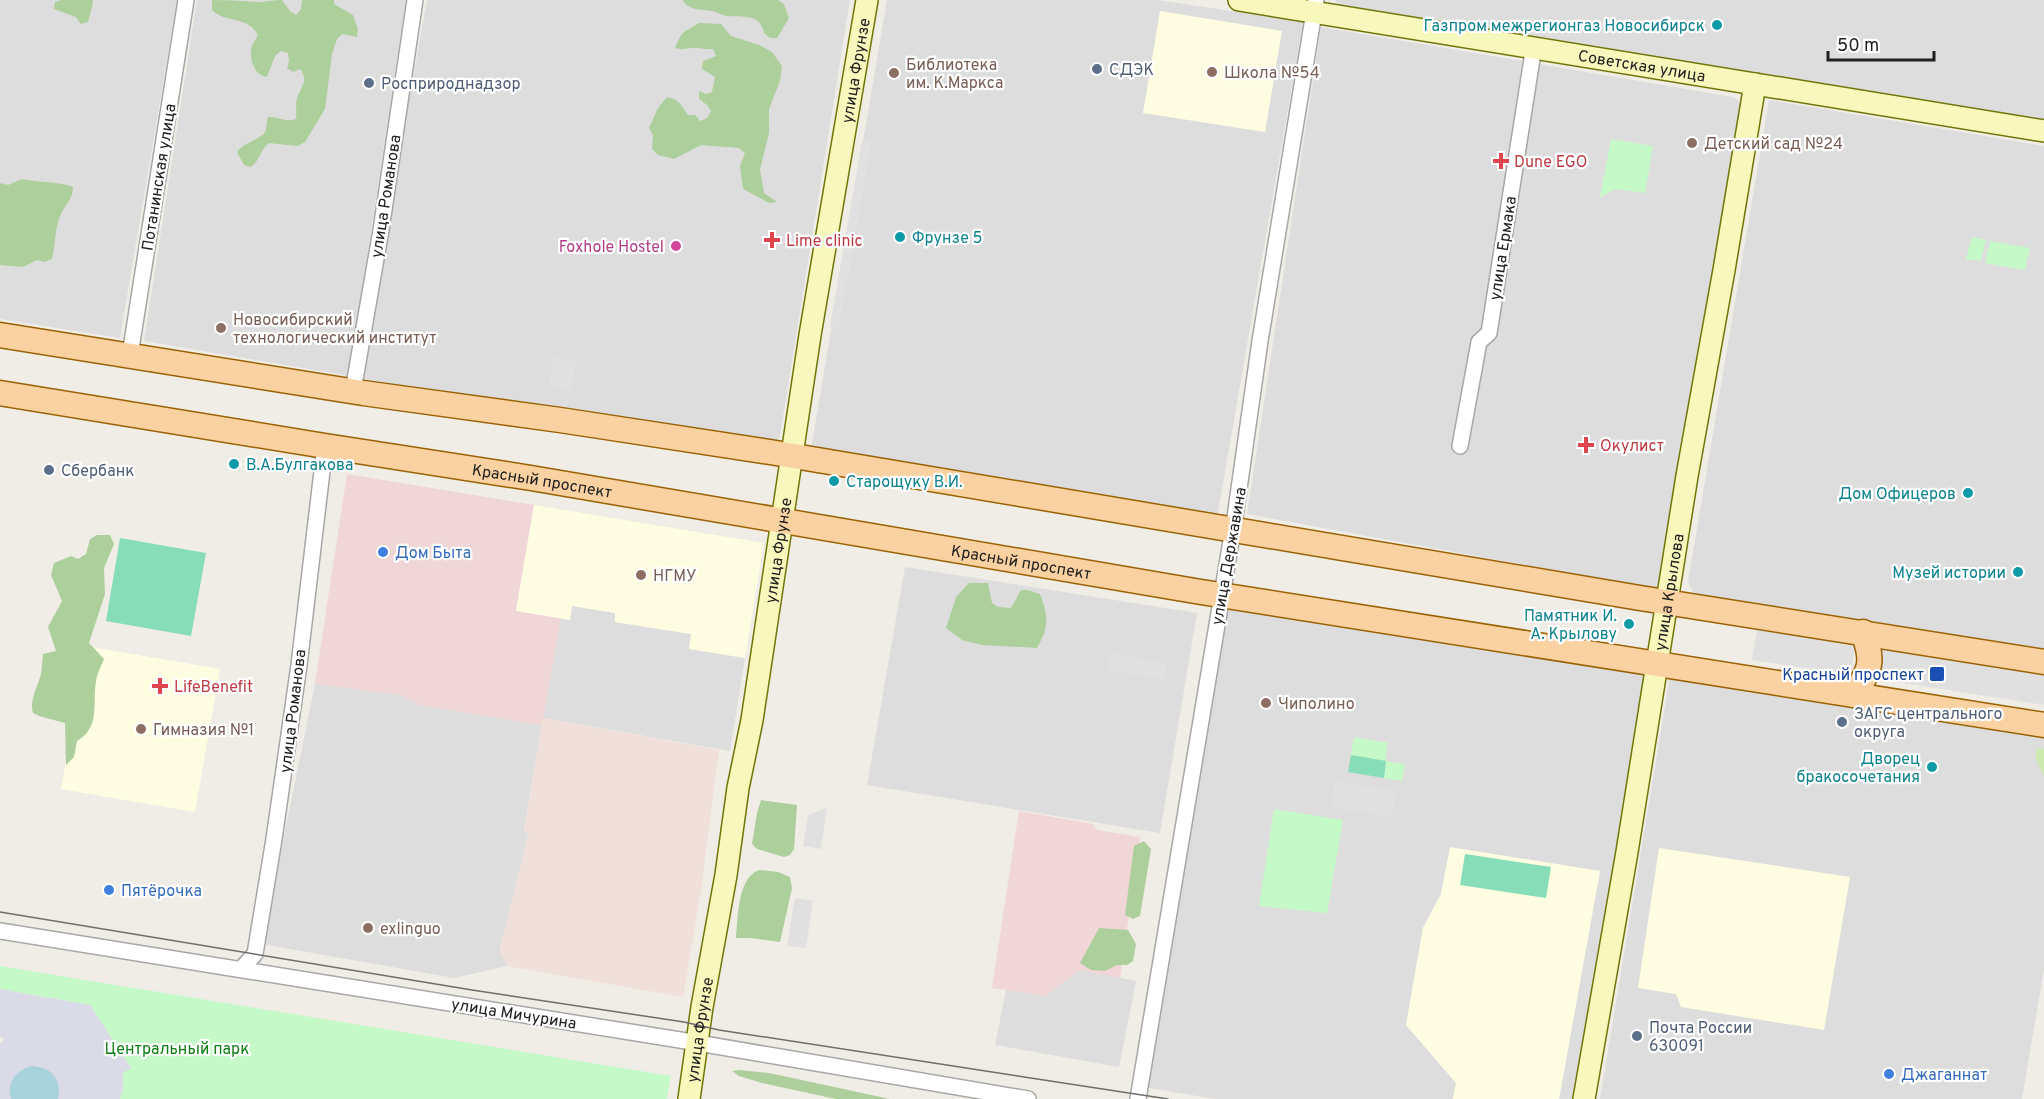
<svg xmlns="http://www.w3.org/2000/svg" width="2044" height="1099" font-family="Overpass,sans-serif">
<style>
.residential{fill:#dedddd}
.commercial{fill:#f0d6d6}
.education{fill:#fefde1}
.military{fill:#f1e0da}
.grass{fill:#cde9ae}
.forest{fill:#adcf9c}
.park{fill:#c5f9c7}
.pitch{fill:#86ddb8}
.parking{fill:#e0e0e0}
.plaza{fill:#dadbe6}
.water{fill:#a8d3dd}
.lines{fill:none;stroke-linecap:round;stroke-linejoin:round}
.street-casing{stroke:#a7a7a7;stroke-width:18}
.secondary-casing{stroke:#6e7607;stroke-width:24}
.primary-casing{stroke:#996203;stroke-width:27}
.street{stroke:#fff;stroke-width:15}
.secondary{stroke:#f8f8bc;stroke-width:21}
.primary{stroke:#fad1a1;stroke-width:24}
.tram{stroke:#6e6e6e;stroke-width:1.5}
.culture-dot{fill:#0f9aa8;stroke:#fff;stroke-width:2}
.service-dot{fill:#5c6f8a;stroke:#fff;stroke-width:2}
.education-dot{fill:#8d6e63;stroke:#fff;stroke-width:2}
.health-dot{fill:#e0444e;stroke:#fff;stroke-width:2}
.hotel-dot{fill:#d1479c;stroke:#fff;stroke-width:2}
.shop-dot{fill:#3f7fe0;stroke:#fff;stroke-width:2}
.transit-dot{fill:#1a4fb4;stroke:#fff;stroke-width:2}
.labels{text-anchor:middle;stroke-width:4.5;stroke-linejoin:round;paint-order:stroke}
.culture-label{font-size:16px;fill:#0d838f;stroke:#fff;text-anchor:end}
.education-label{font-size:16px;fill:#785e54;stroke:#fff;text-anchor:start}
.street-label{font-size:16px;fill:#202020;stroke:#fff}
.service-label{font-size:16px;fill:#4e5e75;stroke:#fff;text-anchor:start}
.health-label{font-size:16px;fill:#be3a42;stroke:#fff;text-anchor:start}
.hotel-label{font-size:16px;fill:#b23c85;stroke:#fff;text-anchor:end}
.shop-label{font-size:16px;fill:#366cbe;stroke:#fff;text-anchor:start}
.transit-label{font-size:16px;fill:#164399;stroke:#fff;text-anchor:end}
.park-label{font-size:16px;fill:#0e7e13;stroke:#fff}
</style>
<rect width="100%" height="100%" fill="#f0ece6"/>
<!-- residential -->
<path class="residential" d="M0,0h177l-57,338 -120,-19z
M197,0h209l-57,376 -205,-35z
M427,0h423l-71,442 -421,-59z
M887,0h271l145,22 -86,496 -406,-69z
M1335,0h709v123l-706,-119z
M1321,27l412,70 7,5 3,10 -85,477 -411,-75z
M1769,100l275,46v508l-334,-54 -16,-7 -6,-11z
M905,567l292,46 -37,220 -293,-48z
M1225,602l421,70 -72,427h-15l41,-228 -150,-23 -9,46 -18,34 -17,97 50,58 -3,16h-238l-71,-12z
M572,606l44,7 -1,9 76,12 -2,15 56,9 -15,93 -187,-33 18,-100 9,1z
M1670,676l374,58v235l-22,130h-422z
M315,684l86,11 18,10 123,20 -18,106 5,1 -29,118 7,16 -53,12 -192,-34z
M1080,970l56,11 -17,86 -124,-22 11,-55 39,6z"/>
<!-- commercial -->
<path class="commercial" d="M347,474l187,31 -18,105 45,8 -19,107 -123,-20 -18,-10 -86,-11z
M1019,811l74,13 4,6 43,7 -20,141 -40,-8 -35,26 -53,-8z"/>
<!-- education -->
<path class="education" d="M1160,11l122,20 -17,101 -122,-19z
M534,505l230,38 -19,115 -56,-9 2,-15 -76,-12v-9l-43,-7 -2,14 -54,-9z
M86,646l134,23 -25,143 -134,-23z
M1450,847l150,24 -41,228h-106l3,-16 -50,-58 17,-97 18,-34z
M1659,848l191,29 -26,153 -143,-23 -5,-13 -38,-6z"/>
<!-- military -->
<path class="military" d="M543,718l176,32 -18,140 -18,107 -176,-31 -7,-16 29,-117 -5,-2z"/>
<!-- grass -->
<path class="grass" d="M2037,748l7,1v28l-8,-19z"/>
<!-- forest -->
<path class="forest" d="M61,0h32l-1,7 -4,15 -7,2 -5,-7 -22,-8 1,-7z
M212,0c16,0 30,1 46,2 7,0 16,-2 24,-2l8,11 6,4 5,-6 1,-9h32v4l19,11 5,14 -1,8 -15,-3 -5,5 -5,15 -7,55 -20,33 -7,4 -29,-3c-9,7 -9,17 -18,24l-7,-2 -7,-13c7,-10 26,-14 28,-20 2,-4 1,-10 3,-15 10,-1 18,6 28,2 1,-7 -1,-14 1,-21 4,-12 12,-17 3,-29l-7,3 -6,-4 2,-7 -1,-8 -7,-2 -6,5 -8,21c-13,-2 -17,-16 -16,-28 1,-5 5,-10 7,-14 -11,-20 -32,-11 -46,-25z
M683,0h95l6,4 5,14 -12,20h-7l-6,-5c-4,-21 -22,-15 -38,-17 -5,-1 -9,-4 -14,-5 -10,-2 -24,0 -29,-11z
M699,23l22,1 10,12 28,9 13,7 10,14 -2,15 -11,28v24l-9,37 4,23 13,9 -8,1 -26,-14 -3,-23 5,-13 -6,-5 -38,-3 -27,14 -16,-4 -6,-6 1,-14 -4,-7 9,-20 9,-11c12,2 14,8 21,18h7l5,6 7,-3 4,-7 -4,-6 -8,-6v-8l7,3 6,-2 3,-15 -13,-8 1,-8 13,-5 -3,-7c-8,1 -15,-2 -22,-1 -7,1 -9,2 -16,0 8,-19 8,-15 24,-25z
M22,179c17,4 35,2 51,8 0,11 -6,16 -11,25 -8,15 -6,32 -10,47l-7,3 -8,-2 -14,7 -23,-2v-82l8,2z
M97,535h13l4,9 -10,24 1,26 -16,49 15,16c-3,7 -7,15 -8,22 -4,24 5,46 -19,60l-3,16 -8,8 -1,-42 -26,-7 -6,-3c-4,-13 5,-27 8,-39 1,-6 1,-13 2,-20l13,-3 -8,-24 14,-26 -11,-26 3,-12 17,-7 7,3 8,-5 4,-15z
M969,583h19l4,20 6,4 13,1 10,-18h6l13,4c9,23 9,33 -3,54l-55,-3 -20,-5 -16,-12 10,-31z
M761,800l36,5 -3,44 -4,6 -6,2 -27,-8 -5,-5 5,-31z
M1144,841l7,8 -11,67 -7,3 -8,-4 9,-69z
M759,870l19,2 12,5 2,11 -12,54 -30,-4h-14c2,-19 1,-60 23,-68z
M1099,928l29,2 8,14 -3,17 -6,4h-10l-12,6 -14,-1 -11,-7z
M739,1070l30,3 121,26h-54l-74,-16 -23,-7 -7,-5z"/>
<!-- park -->
<path class="park" d="M1611,139l42,7 -8,47 -29,-4 -16,8z
M1972,237l14,3 -5,21 -15,-2z
M1990,241l40,7 -5,22 -40,-7z
M1354,737l34,6 -3,18 -34,-6z
M1386,761l19,3 -3,17 -18,-3z
M1274,809l69,11 -16,93 -68,-7z
M0,966l671,110 -4,23h-547l3,-11v-15l8,-5 -41,-63 -90,-16z"/>
<!-- pitch -->
<path class="pitch" d="M120,538l86,15 -15,83 -85,-15z
M1351,755l35,6 -2,17 -36,-6z
M1465,854l86,13 -5,31 -86,-13z"/>
<!-- parking -->
<path class="parking" d="M862,141l9,2 -32,185 -9,-1z
M553,357l23,4 -5,30 -22,-4z
M1757,630l98,15 -4,30 -99,-15z
M1883,649l161,25v31l-166,-26z
M1112,653l55,10 -3,17 -55,-10z
M1335,781l61,10 -5,26 -60,-10z
M827,808l-6,41 -18,-3 5,-31z
M795,898l18,3 -7,47 -19,-2z"/>
<!-- plaza -->
<path class="plaza" d="M0,989l90,16 41,63 -8,5v15l-3,11h-120v-55l4,-5 -4,-2z"/>
<!-- water -->
<path class="water" d="M32,1066c20,1 30,14 26,33h-47c-5,-17 5,-29 21,-33z"/>
<g class="lines">
<!-- street casing -->
<g class="street-casing">
<path id="street" d="M130,355l56,-355
M353,391l28,-161 34,-230
M1460,446l19,-104 10,-9 45,-287
M0,931l680,109 348,59
M241,969l14,-15 19,-115 25,-174 26,-219
M1138,1099l97,-582 25,-176 56,-341"/>
</g>
<!-- secondary casing -->
<g class="secondary-casing">
<g id="secondary">
<path id="s1" d="M1239,0c269,42 537,88 805,131"/>
<path id="s2" d="M689,1099l13,-92 24,-132 12,-87 14,-68 58,-385 57,-335"/>
<path id="s3" d="M1584,1099l43,-247 60,-376 37,-206 31,-186"/>
</g>
</g>
<!-- primary casing -->
<g class="primary-casing">
<g id="primary">
<path d="M0,335l363,58 197,27 210,32 870,146 404,64"/>
<path id="s4" d="M0,393l325,53 206,32 670,114 843,133"/>
<path d="M1854,695c17,-27 20,-33 9,-63"/>
</g>
</g>
<!-- street -->
<use href="#street" class="street"/>
<!-- secondary -->
<use href="#secondary" class="secondary"/>
<!-- primary -->
<use href="#primary" class="primary"/>
<!-- tram -->
<path class="tram" d="M0,912l472,78 212,32 35,8 449,69"/>
</g>
<!-- markers -->
<g class="culture-dot">
<circle cx="1717" cy="25" r="6"/>
<circle cx="900" cy="237" r="6"/>
<circle cx="234" cy="464" r="6"/>
<circle cx="834" cy="481" r="6"/>
<circle cx="1968" cy="493" r="6"/>
<circle cx="2018" cy="572" r="6"/>
<circle cx="1629" cy="624" r="6"/>
<circle cx="1932" cy="767" r="6"/>
</g>
<g class="service-dot">
<circle cx="1097" cy="69" r="6"/>
<circle cx="369" cy="83" r="6"/>
<circle cx="49" cy="470" r="6"/>
<circle cx="1842" cy="722" r="6"/>
<circle cx="1637" cy="1036" r="6"/>
</g>
<g class="education-dot">
<circle cx="1212" cy="72" r="6"/>
<circle cx="894" cy="73" r="6"/>
<circle cx="1692" cy="143" r="6"/>
<circle cx="221" cy="328" r="6"/>
<circle cx="641" cy="575" r="6"/>
<circle cx="1266" cy="703" r="6"/>
<circle cx="141" cy="729" r="6"/>
<circle cx="368" cy="928" r="6"/>
</g>
<g class="health-dot">
<path d="M1498 152h6v6h6v6h-6v6h-6v-6h-6v-6h6z"/>
<path d="M769 231h6v6h6v6h-6v6h-6v-6h-6v-6h6z"/>
<path d="M1583 436h6v6h6v6h-6v6h-6v-6h-6v-6h6z"/>
<path d="M157 677h6v6h6v6h-6v6h-6v-6h-6v-6h6z"/>
</g>
<circle class="hotel-dot" cx="676" cy="246" r="6"/>
<g class="shop-dot">
<circle cx="383" cy="552" r="6"/>
<circle cx="109" cy="890" r="6"/>
<circle cx="1889" cy="1074" r="6"/>
</g>
<rect class="transit-dot" x="1929" y="666" width="16" height="16" rx="3"/>
<g class="labels">
<!-- culture labels -->
<g class="culture-label">
<text x="1705" y="31">Газпром межрегионгаз Новосибирск</text>
<text x="912" y="243" text-anchor="start">Фрунзе 5</text>
<text x="246" y="470" text-anchor="start">В.А.Булгакова</text>
<text x="846" y="487" text-anchor="start">Старощуку В.И.</text>
<text x="1956" y="499">Дом Офицеров</text>
<text x="2006" y="578">Музей истории</text>
<text x="1617" y="621">Памятник И.<tspan x="1617" dy="18">А. Крылову</tspan></text>
<text x="1920" y="764">Дворец<tspan x="1920" dy="18">бракосочетания</tspan></text>
</g>
<!-- education labels -->
<g class="education-label">
<text x="906" y="70">Библиотека<tspan x="906" dy="18">им. К.Маркса</tspan></text>
<text x="1224" y="78">Школа №54</text>
<text x="1704" y="149">Детский сад №24</text>
<text x="233" y="325">Новосибирский<tspan x="233" dy="18">технологический институт</tspan></text>
<text x="653" y="581">НГМУ</text>
<text x="1278" y="709">Чиполино</text>
<text x="153" y="735">Гимназия №1</text>
<text x="380" y="934">exlinguo</text>
</g>
<!-- street labels -->
<g class="street-label">
<text dy="6" stroke="none"><textPath href="#s1" startOffset="408">Советская улица</textPath></text>
<text dy="6" stroke="none"><textPath href="#s2" startOffset="1042">улица Фрунзе</textPath></text>
<text transform="translate(158 177) rotate(-81)" y="6">Потанинская улица</text>
<text transform="translate(385 196) rotate(-81)" y="6">улица Романова</text>
<text transform="translate(1502 248) rotate(-81)" y="6">улица Ермака</text>
<text dy="6" stroke="none"><textPath href="#s4" startOffset="549">Красный проспект</textPath></text>
<text dy="6" stroke="none"><textPath href="#s2" startOffset="556">улица Фрунзе</textPath></text>
<text transform="translate(1228 556) rotate(-80)" y="6">улица Державина</text>
<text dy="6" stroke="none"><textPath href="#s4" startOffset="1035">Красный проспект</textPath></text>
<text dy="6" stroke="none"><textPath href="#s3" startOffset="514">улица Крылова</textPath></text>
<text transform="translate(292 711) rotate(-83)" y="6">улица Романова</text>
<text transform="translate(514 1013) rotate(9)" y="6">улица Мичурина</text>
<text dy="6" stroke="none"><textPath href="#s2" startOffset="70">улица Фрунзе</textPath></text>
</g>
<!-- service labels -->
<g class="service-label">
<text x="1109" y="75">СДЭК</text>
<text x="381" y="89">Росприроднадзор</text>
<text x="61" y="476">Сбербанк</text>
<text x="1854" y="719">ЗАГС центрального<tspan x="1854" dy="18">округа</tspan></text>
<text x="1649" y="1033">Почта России<tspan x="1649" dy="18">630091</tspan></text>
</g>
<!-- health labels -->
<g class="health-label">
<text x="1514" y="167">Dune EGO</text>
<text x="786" y="246">Lime clinic</text>
<text x="1600" y="451">Окулист</text>
<text x="174" y="692">LifeBenefit</text>
</g>
<!-- hotel labels -->
<g class="hotel-label">
<text x="664" y="252">Foxhole Hostel</text>
</g>
<!-- shop labels -->
<g class="shop-label">
<text x="395" y="558">Дом Быта</text>
<text x="121" y="896">Пятёрочка</text>
<text x="1901" y="1080">Джаганнат</text>
</g>
<!-- transit labels -->
<g class="transit-label">
<text x="1924" y="680">Красный проспект</text>
</g>
<!-- park labels -->
<g class="park-label">
<text x="177" y="1054">Центральный парк</text>
</g>
</g>
<!-- scale -->
<path d="M1828 51v9h106v-9" fill="none" stroke="#202020" stroke-width="3"/>
<text x="1837" y="51" font-size="18" fill="#202020" stroke="#ffffff" stroke-width="4.5" paint-order="stroke">50 m</text>
</svg>
